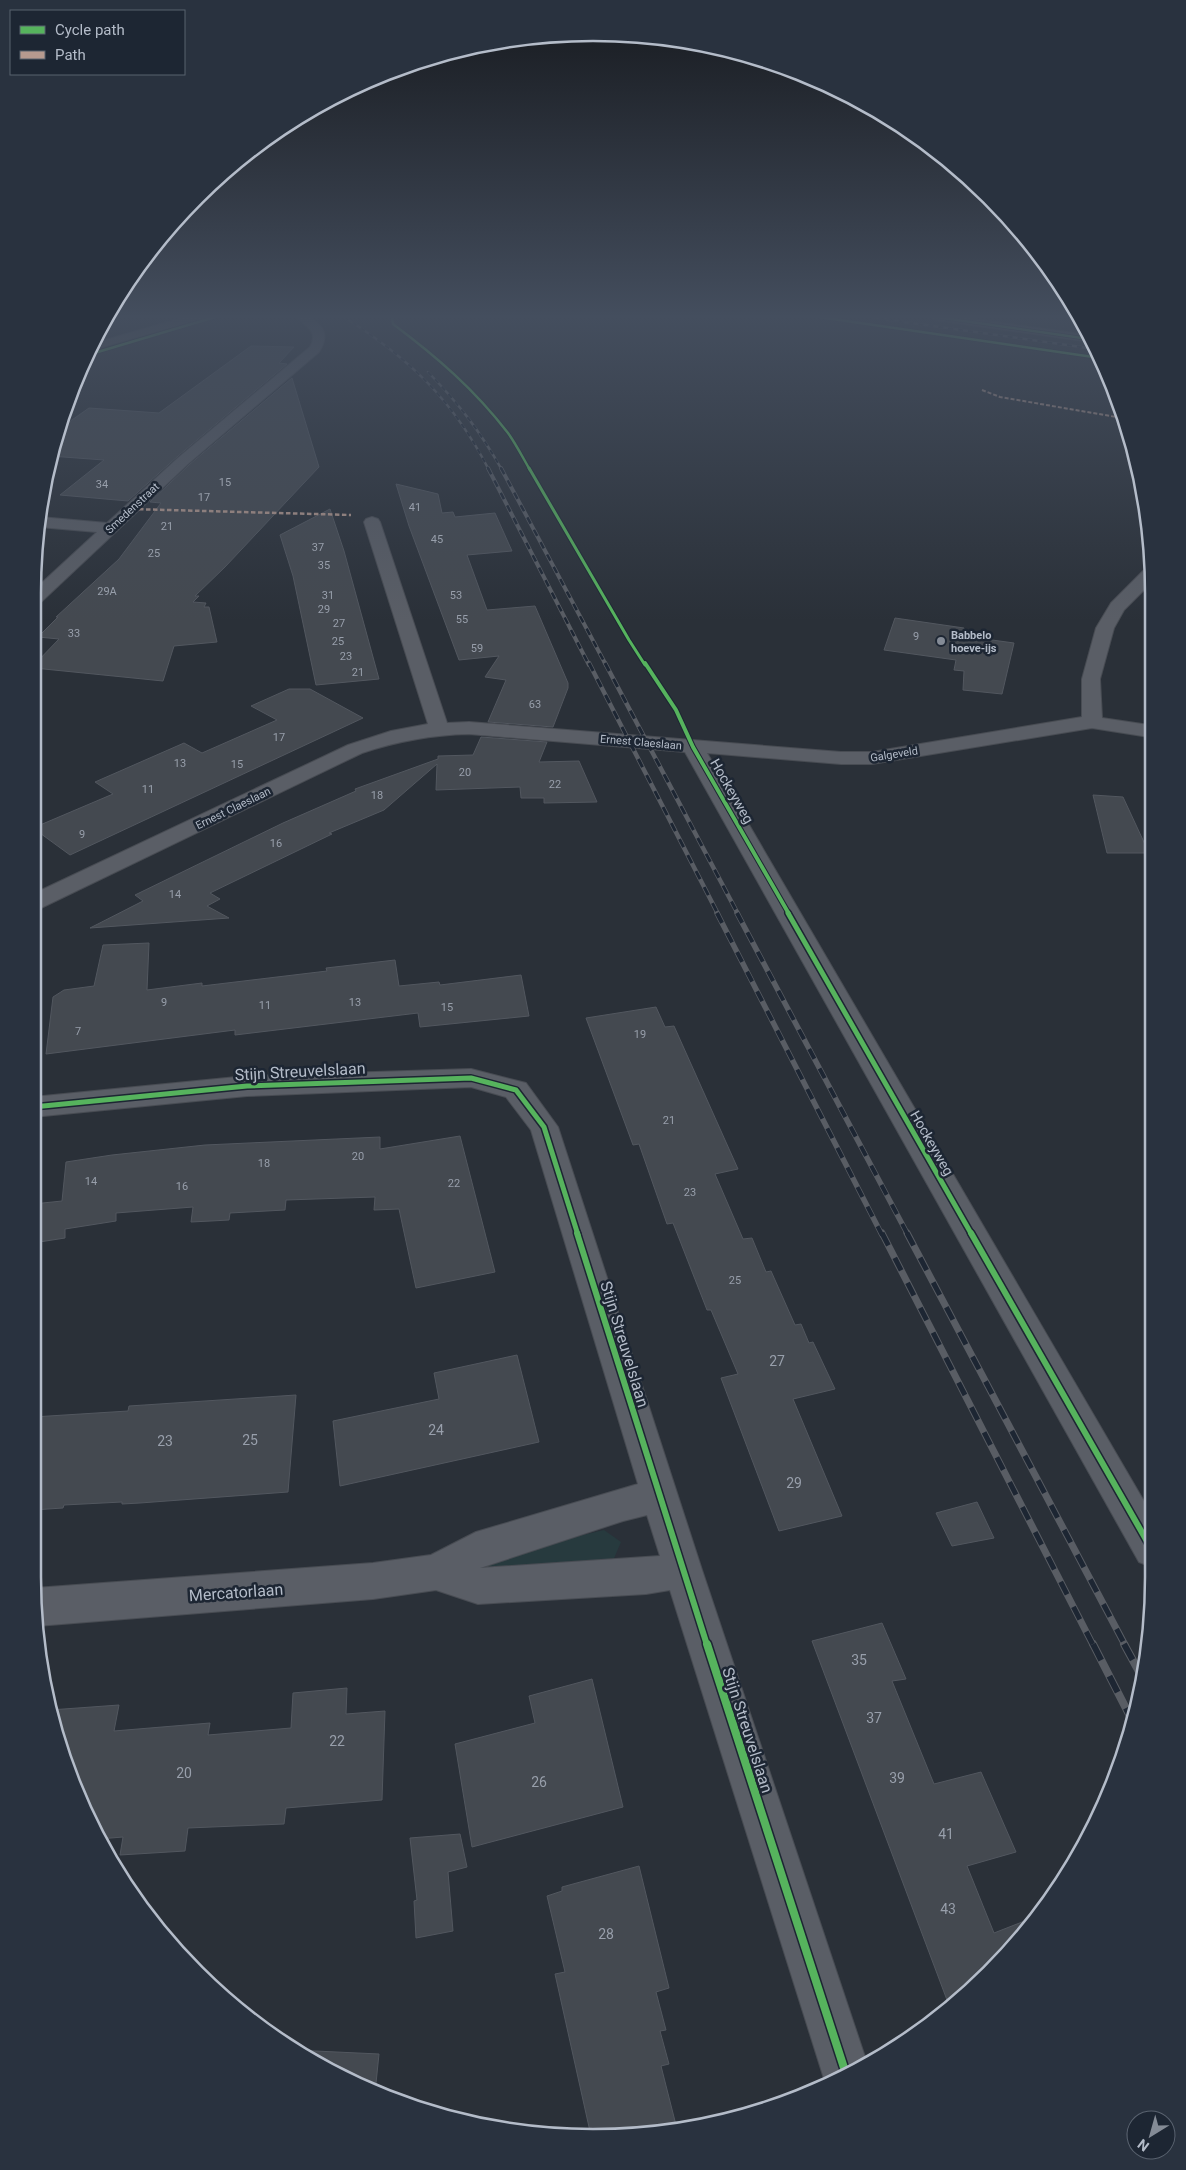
<svg xmlns="http://www.w3.org/2000/svg" width="1186" height="2170" font-family="Roboto,sans-serif">
<style>
.green{fill:#273a3e}
.building{fill:#444950;stroke:#52575f}
.lines{fill:none;stroke-linecap:round;stroke-linejoin:round}
.street-casing{stroke:#484c53;stroke-width:2}
.highway-casing{stroke:#474c53;stroke-width:2}
.street{fill:#5a5e66;fill-rule:evenodd}
.highway{fill:#5a5d60;fill-rule:evenodd}
.rail-far5-casing{stroke:#595d64;stroke-width:2.5}
.rail-far4-casing{stroke:#595d64;stroke-width:4}
.rail-far3-casing{stroke:#595d64;stroke-width:4.5}
.rail-far2-casing{stroke:#595d64;stroke-width:5.5}
.rail-far1-casing{stroke:#595d64;stroke-width:7}
.rail-casing{stroke:#595d64;stroke-width:8}
.rail-far5{stroke:#1d2633;stroke-width:2;stroke-dasharray:5;stroke-linecap:butt}
.rail-far4{stroke:#1d2633;stroke-width:2.5;stroke-dasharray:7;stroke-linecap:butt}
.rail-far3{stroke:#1d2633;stroke-width:3;stroke-dasharray:9;stroke-linecap:butt}
.rail-far2{stroke:#1d2633;stroke-width:4;stroke-dasharray:11;stroke-linecap:butt}
.rail-far1{stroke:#1d2633;stroke-width:5;stroke-dasharray:14;stroke-linecap:butt}
.rail{stroke:#1d2633;stroke-width:6;stroke-dasharray:18;stroke-linecap:butt}
.quiet-far1{stroke:#b69a8f;stroke-width:2;stroke-dasharray:4 2;stroke-linecap:butt}
.quiet{stroke:#b69a8f;stroke-width:2.5;stroke-dasharray:4.5 2.5;stroke-linecap:butt}
.cycleway-far5-casing{stroke:#1d2633;stroke-width:4}
.cycleway-far4-casing{stroke:#1d2633;stroke-width:5}
.cycleway-far3-casing{stroke:#1d2633;stroke-width:6}
.cycleway-far2-casing{stroke:#1d2633;stroke-width:8}
.cycleway-far1-casing{stroke:#1d2633;stroke-width:9}
.cycleway-casing{stroke:#1d2633;stroke-width:11}
.cycleway-far5{stroke:#56b35d;stroke-width:2.5}
.cycleway-far4{stroke:#56b35d;stroke-width:3}
.cycleway-far3{stroke:#56b35d;stroke-width:4}
.cycleway-far2{stroke:#56b35d;stroke-width:5}
.cycleway-far1{stroke:#56b35d;stroke-width:6}
.cycleway{stroke:#56b35d;stroke-width:8}
.poi-dot{fill:#848b96;stroke:#1d2633;stroke-width:2}
.labels{text-anchor:middle;stroke-width:5;stroke-linejoin:round;paint-order:stroke}
.number-label{font-size:11px;fill:#989fab}
.far-street-label{font-size:11px;fill:#b4bcc9;stroke:#1d2633}
.far-poi-label{font-size:11px;font-weight:bold;fill:#b4bcc9;stroke:#1d2633;text-anchor:start}
.street-label{font-size:14px;fill:#b4bcc9;stroke:#1d2633}
.near-number-label{font-size:14px;fill:#989fab}
.near-street-label{font-size:16px;fill:#b4bcc9;stroke:#1d2633}
.rim{fill:none;stroke:#b4bcc9;stroke-width:2.5}
</style>
<rect width="100%" height="100%" fill="#2a3038"/>
<!-- green -->
<path class="green" d="M604,1530l17,12 -9,21 -128,9 -7,-6 4,-7z"/>
<!-- building -->
<path class="building" d="M251,346l43,1 -15,16 8,1 -109,92 -50,45 -68,-6 44,-35 -54,-4 9,-27 30,-21 70,5z
M292,378l27,89 -94,100 -30,29h4l-6,6 13,1 -2,4h5l8,35 -43,4 -11,35 -129,-13v-3l25,-26 -21,-2 20,-20h-2l63,-58 42,-56 -11,-1 40,-38z
M396,484l42,10 4,19 11,-1 2,5 40,-4 17,38 -45,4 20,55 48,-4 33,77v5l-15,39 -65,-5 18,-42 -21,-3 14,-21 -40,4 -50,-134z
M330,509l14,42 35,128 -63,6 -23,-109 -13,-41z
M895,618l69,10 -1,8 51,7 -12,51 -39,-4 1,-19 -10,-1 2,-10 -72,-10z
M289,689h21l53,29 -293,137 -37,-27 80,-34 -18,-12 89,-39 18,10 75,-33 -26,-14z
M481,737l66,5 -8,20 40,-1 18,41 -53,1v-5h-23l-1,-11 -84,3 1,-26 -53,46 -55,23 3,1 -122,59 10,6 -13,7 22,12 -139,10 53,-27 -8,-6 148,-72 73,-32 -1,-2 83,-30v-3l35,-1z
M1093,795l30,2 26,56h-42z
M149,943l-2,47 55,-7v3l125,-15 -1,-3 69,-8 4,26 40,-4 1,3 81,-10 8,41 -109,11 -2,-14 -183,22v-5l-189,24 7,-57 11,-7 30,-4 9,-41z
M656,1007l9,20 9,-1 64,143 -23,5 28,65 9,-1 14,34 5,-1 24,54 6,-1 8,19 4,-1 22,47 -42,10 49,117 -63,15 -58,-153 17,-4 -27,-64h-4l-34,-87 -6,1 -28,-80 -6,1 -47,-127z
M460,1136l35,136 -79,16 -17,-79 -25,1 1,-13 -89,3 -1,10 -55,3 -1,7 -18,1 -20,1 2,-15 -77,6v8l-51,8v9l-32,5v-39l29,-3 4,-39 46,-7 93,-10 175,-8v12z
M517,1355l22,87 -199,44 -7,-65 106,-22 -5,-26z
M296,1395l-8,97 -148,11 -18,1v-2l-58,3 -1,3 -30,2v-93l95,-6 1,-5z
M977,1502l17,36 -42,8 -16,-33z
M882,1623l24,56 -14,2 42,103 47,-12 35,80 -49,14 27,67 46,-18 -77,83 -13,10 -138,-367z
M592,1679l31,128 -151,40 -17,-103 80,-21 -6,-27z
M347,1688l-1,26 39,-3 -3,89 -96,8 -2,16 -96,4 -3,23 -65,4 3,-18 -24,2 -37,-82 -12,-47 69,-5 -5,26 96,-8 -2,12 83,-7 2,-35z
M460,1834l7,33 -19,5 5,59 -37,7 -2,-37 3,-1 -7,-62z
M639,1866l30,122 -13,4 10,38 -6,1 9,33 -8,2 16,63 -47,7h-39l-36,-162 10,-2 -18,-76 15,-5v-4z
M294,2050l85,4 -4,39 -17,-9z"/>
<g class="lines">
<!-- street casing -->
<g class="street-casing">
<path id="street" d="M297,317h13c15,10 19,19 9,35l-130,111 -149,140 -6,1v-14l63,-58 -58,-5 1,-10 67,6 72,-66 131,-110c9,-16 -4,-20 -13,-30z
M930,317h29l129,18 3,7 -155,-22z
M372,517l6,2 2,3 67,201 22,-1 372,30h31l210,-35v-38l14,-51 15,-25 32,-32 6,-1v15l-25,25 -10,18 -14,51 2,39 47,7v12l-57,-9 -220,36h-31l-134,-11 445,762v52l-13,-5 -454,-810 -216,-18c-38,1 -71,7 -107,19l-321,155 -8,2v-16l315,-149 43,-14 37,-7 -64,-202 2,-3z
M471,1069l55,14 32,44 144,443 165,493 -41,22 -156,-495 -24,4 -168,10 -42,-14 -63,9 -336,27 -2,-38 338,-25 58,-8 45,-23 162,-48 -107,-354 -25,-33 -35,-10 -224,9 -214,21v-20l214,-21zM647,1515l13,41 -180,12 143,-47z"/>
</g>
<!-- highway casing -->
<g class="highway-casing">
<path id="highway" d="M185,317h18l-2,2 -109,31 3,-7z"/>
</g>
<!-- street -->
<use href="#street" class="street"/>
<!-- highway -->
<use href="#highway" class="highway"/>
<!-- rail-far5 casing -->
<g class="rail-far5-casing">
<path id="rail-far5" d="M344,317c66,42 109,83 145,153
M869,317l226,32
M428,372c31,32 52,59 74,98"/>
</g>
<!-- rail-far4 casing -->
<g class="rail-far4-casing">
<path id="rail-far4" d="M488,468l101,197
M501,468l105,197"/>
</g>
<!-- rail-far3 casing -->
<g class="rail-far3-casing">
<path id="rail-far3" d="M589,663l129,251
M605,663l133,251"/>
</g>
<!-- rail-far2 casing -->
<g class="rail-far2-casing">
<path id="rail-far2" d="M717,913l165,322
M737,913l171,322"/>
</g>
<!-- rail-far1 casing -->
<g class="rail-far1-casing">
<path id="rail-far1" d="M882,1233l211,412
M907,1233l218,412"/>
</g>
<!-- rail casing -->
<g class="rail-casing">
<path id="rail" d="M1093,1644l41,80
M1124,1644l18,33"/>
</g>
<!-- rail-far5 -->
<use href="#rail-far5" class="rail-far5"/>
<!-- rail-far4 -->
<use href="#rail-far4" class="rail-far4"/>
<!-- rail-far3 -->
<use href="#rail-far3" class="rail-far3"/>
<!-- rail-far2 -->
<use href="#rail-far2" class="rail-far2"/>
<!-- rail-far1 -->
<use href="#rail-far1" class="rail-far1"/>
<!-- rail -->
<use href="#rail" class="rail"/>
<!-- quiet-far1 -->
<path class="quiet-far1" d="M982,390l18,7 122,21"/>
<!-- quiet -->
<path class="quiet" d="M132,509l219,6"/>
<!-- cycleway-far5 casing -->
<g class="cycleway-far5-casing">
<path id="cycleway-far5" d="M392,317l1,7c44,33 81,65 115,109 8,11 15,25 22,37
M819,317l281,41
M936,317l153,22
M91,354l124,-37"/>
</g>
<!-- cycleway-far4 casing -->
<g class="cycleway-far4-casing">
<path id="cycleway-far4" d="M529,468l100,172 16,25"/>
</g>
<!-- cycleway-far3 casing -->
<g class="cycleway-far3-casing">
<path id="cycleway-far3" d="M645,663l31,47 17,37 96,167"/>
</g>
<!-- cycleway-far2 casing -->
<g class="cycleway-far2-casing">
<path id="cycleway-far2" d="M788,913l184,322
M33,1107l214,-21 224,-8 45,12 28,37 34,108"/>
</g>
<!-- cycleway-far1 casing -->
<g class="cycleway-far1-casing">
<path id="cycleway-far1" d="M577,1233l130,412
M971,1233l181,317"/>
</g>
<!-- cycleway casing -->
<g class="cycleway-casing">
<path id="cycleway" d="M707,1644l139,430"/>
</g>
<!-- cycleway-far5 -->
<use href="#cycleway-far5" class="cycleway-far5"/>
<!-- cycleway-far4 -->
<use href="#cycleway-far4" class="cycleway-far4"/>
<!-- cycleway-far3 -->
<use href="#cycleway-far3" class="cycleway-far3"/>
<!-- cycleway-far2 -->
<use href="#cycleway-far2" class="cycleway-far2"/>
<!-- cycleway-far1 -->
<use href="#cycleway-far1" class="cycleway-far1"/>
<!-- cycleway -->
<use href="#cycleway" class="cycleway"/>
</g>
<!-- sky -->
<linearGradient id="sky" x2="0" y2="1"><stop stop-color="#171a1f"/><stop offset="0.51" stop-color="#444e5e"/><stop offset="1" stop-color="#444e5e" stop-opacity="0"/></linearGradient>
<rect width="1186" height="621" fill="url(#sky)"/>
<!-- markers -->
<circle class="poi-dot" cx="941" cy="641" r="5"/>
<g class="labels">
<!-- number labels -->
<g class="number-label">
<text x="225" y="486">15</text>
<text x="102" y="488">34</text>
<text x="204" y="501">17</text>
<text x="415" y="511">41</text>
<text x="167" y="530">21</text>
<text x="437" y="543">45</text>
<text x="318" y="551">37</text>
<text x="154" y="557">25</text>
<text x="324" y="569">35</text>
<text x="107" y="595">29A</text>
<text x="328" y="599">31</text>
<text x="456" y="599">53</text>
<text x="324" y="613">29</text>
<text x="462" y="623">55</text>
<text x="339" y="627">27</text>
<text x="74" y="637">33</text>
<text x="916" y="640">9</text>
<text x="338" y="645">25</text>
<text x="477" y="652">59</text>
<text x="346" y="660">23</text>
<text x="358" y="676">21</text>
<text x="535" y="708">63</text>
<text x="279" y="741">17</text>
<text x="180" y="767">13</text>
<text x="237" y="768">15</text>
<text x="465" y="776">20</text>
<text x="555" y="788">22</text>
<text x="148" y="793">11</text>
<text x="377" y="799">18</text>
<text x="82" y="838">9</text>
<text x="276" y="847">16</text>
<text x="175" y="898">14</text>
<text x="164" y="1006">9</text>
<text x="355" y="1006">13</text>
<text x="265" y="1009">11</text>
<text x="447" y="1011">15</text>
<text x="78" y="1035">7</text>
<text x="640" y="1038">19</text>
<text x="669" y="1124">21</text>
<text x="358" y="1160">20</text>
<text x="264" y="1167">18</text>
<text x="91" y="1185">14</text>
<text x="454" y="1187">22</text>
<text x="182" y="1190">16</text>
<text x="690" y="1196">23</text>
<text x="735" y="1284">25</text>
</g>
<!-- far-street labels -->
<g class="far-street-label">
<text transform="translate(132 508) rotate(-43)" y="4">Smedenstraat</text>
<text transform="translate(641 742) rotate(5)" y="4">Ernest Claeslaan</text>
<text transform="translate(894 754) rotate(-9)" y="4">Galgeveld</text>
<text transform="translate(233 808) rotate(-26)" y="4">Ernest Claeslaan</text>
</g>
<!-- far-poi labels -->
<g class="far-poi-label">
<text x="951" y="639">Babbelo<tspan x="951" dy="13">hoeve-ijs</tspan></text>
</g>
<!-- street labels -->
<g class="street-label">
<text transform="translate(732 791) rotate(60)" y="5">Hockeyweg</text>
<text transform="translate(932 1143) rotate(60)" y="5">Hockeyweg</text>
</g>
<!-- near-number labels -->
<g class="near-number-label">
<text x="777" y="1366">27</text>
<text x="436" y="1435">24</text>
<text x="250" y="1445">25</text>
<text x="165" y="1446">23</text>
<text x="794" y="1488">29</text>
<text x="859" y="1665">35</text>
<text x="874" y="1723">37</text>
<text x="337" y="1746">22</text>
<text x="184" y="1778">20</text>
<text x="897" y="1783">39</text>
<text x="539" y="1787">26</text>
<text x="946" y="1839">41</text>
<text x="948" y="1914">43</text>
<text x="606" y="1939">28</text>
</g>
<!-- near-street labels -->
<g class="near-street-label">
<text transform="translate(300 1071) rotate(-3)" y="6">Stijn Streuvelslaan</text>
<text transform="translate(625 1344) rotate(73)" y="6">Stijn Streuvelslaan</text>
<text transform="translate(236 1592) rotate(-4)" y="6">Mercatorlaan</text>
<text transform="translate(748 1730) rotate(72)" y="6">Stijn Streuvelslaan</text>
</g>
</g>
<!-- crop -->
<path d="M0 0H1186V2170H0ZM593 41H593A552 552 0 0 1 1145 593V1577A552 552 0 0 1 593 2129H593A552 552 0 0 1 41 1577V593A552 552 0 0 1 593 41Z" fill="#29323f" fill-rule="evenodd"/>
<path class="rim" d="M593 41H593A552 552 0 0 1 1145 593V1577A552 552 0 0 1 593 2129H593A552 552 0 0 1 41 1577V593A552 552 0 0 1 593 41Z"/>
<!-- legend -->
<rect x="10" y="10" width="175" height="65" fill="#1d2633" stroke="#59626f"/>
<rect x="20" y="26" width="25" height="8" fill="#56b35d" stroke="#59626f"/>
<text x="55" y="35" font-size="15" fill="#b4bcc9">Cycle path</text>
<rect x="20" y="51" width="25" height="8" fill="#b69a8f" stroke="#59626f"/>
<text x="55" y="60" font-size="15" fill="#b4bcc9">Path</text>
<!-- north arrow -->
<g transform="translate(1151 2135) rotate(217)"><circle r="24" fill="#1d2633" stroke="#59626f"/>
<path d="M0-4L9 19L0 12L-9 19Z" fill="#848b96"/>
<text y="-8" font-size="14" font-weight="bold" text-anchor="middle" fill="#b4bcc9">N</text>
</g>
</svg>
